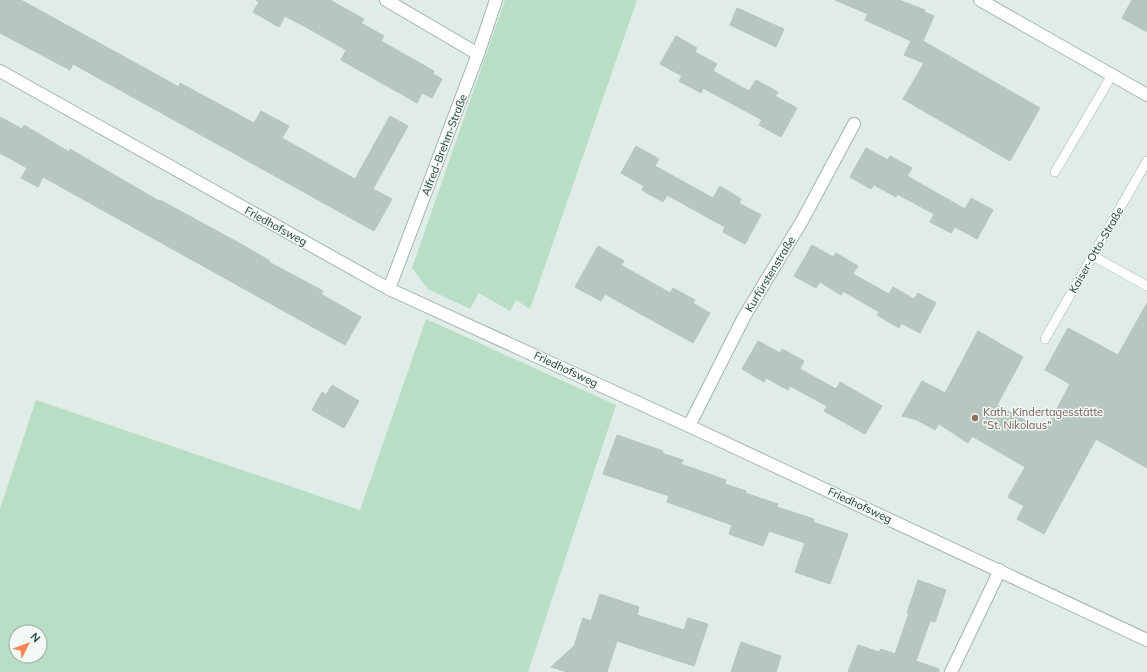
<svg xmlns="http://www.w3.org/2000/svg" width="1147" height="672" font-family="Mulish,sans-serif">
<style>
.green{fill:#b8dec5;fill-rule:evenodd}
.building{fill:#b6c7c0;stroke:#b3c6bf}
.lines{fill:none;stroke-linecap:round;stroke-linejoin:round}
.lane-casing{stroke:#a3b4af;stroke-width:10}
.street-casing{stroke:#a3b4af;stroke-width:14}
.secondary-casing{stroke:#9eb8b0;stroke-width:14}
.lane{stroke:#fff;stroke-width:9}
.street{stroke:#fff;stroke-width:12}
.secondary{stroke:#fff;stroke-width:12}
.education-dot{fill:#8d6e63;stroke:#f1f8f5;stroke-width:1.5}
.labels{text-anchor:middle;stroke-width:3;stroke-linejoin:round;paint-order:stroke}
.street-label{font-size:11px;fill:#203d37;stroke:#f1f8f5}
.education-label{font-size:11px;fill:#785e54;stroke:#f1f8f5;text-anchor:start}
</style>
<rect width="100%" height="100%" fill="#e0ece7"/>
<!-- green -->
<path class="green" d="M505,0h132l-107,309 -14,-9 -6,11 -31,-18 -9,16 -42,-20 -16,-21z
M426,319l190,86 -88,267h-528v-163l36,-109 324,110zM16,632h24v24h-24z"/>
<!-- building -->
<path class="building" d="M0,0h21l158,87 1,-4 74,40 7,-12 28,15 -7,12 73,41 35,-63 18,10 -35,63 19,10 -18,32 -301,-167 -3,6 -70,-37z
M256,0h74l34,19 -3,4 23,13 -3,5 53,30 -1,3 9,5 -10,19 -10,-5 -5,10 -76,-43 5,-10 -33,-19 -28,-15 -6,11 -26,-15 6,-10z
M835,0h64l26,10 -1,2 10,4 -11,25 117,67 -30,53 -107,-62 21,-36 -20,-8 7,-14 -46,-21 3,-6z
M1132,0h15v32l-25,-14z
M737,8l47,21 -8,18 -46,-22z
M676,36l21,12 -2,4 22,12 -4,7 36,20 7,-11 22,12 -3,4 22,12 -16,29 -22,-12 3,-5 -59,-32 -2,5 -22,-12 3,-5 -22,-12z
M0,117l22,12 2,-4 45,27 1,-3 89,52 1,-1 79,43 31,18 -1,1 54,29 -2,3 40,23 -16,28 -302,-168 -5,10 -17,-9 6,-10 -27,-15z
M636,146l23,13 -4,7 58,32 7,-12 21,13 -2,4 22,12 -16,29 -22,-12 2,-5 -58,-32 -4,7 -21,-12 2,-4 -23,-13z
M866,148l22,12 2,-4 22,12 -5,8 58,33 6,-11 22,12 -16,29 -22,-12 -4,6 -21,-11 4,-8 -37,-20 -1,3 -22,-12 -3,4 -21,-12z
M812,245l21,12 3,-4 22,13 -5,8 36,20 4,-7 21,12 4,-6 18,10 -16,30 -19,-10 -2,5 -22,-13 2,-3 -36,-21 -2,4 -21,-13 -4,6 -22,-12z
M598,246l26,15 -3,4 49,28 3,-5 22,12 -2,3 17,10 -17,30 -88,-49 -4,7 -26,-14z
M1147,303v165l-51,-29 -52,95 -27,-15 7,-13 -16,-9 17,-30 -53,-31 -4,7 -29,-19 -4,6 -18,-10 -15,-4 20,-35 23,12 33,-62 45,26 -26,48 48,26 25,-47 -25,-14 23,-42 50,27z
M758,341l22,12 2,-4 22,12 -4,8 36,20 4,-7 42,24 -17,28 -41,-23 3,-5 -37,-20 -2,4 -22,-12 -2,4 -22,-13z
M332,385l27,16 -15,27 -32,-18 10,-18 4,3z
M617,435l46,16 -1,2 21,7 -2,4 45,16 -1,4 21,7 -1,2 33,11 -1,3 37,12 -1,3 35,12 -18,50 -35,-12 10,-29 -36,-12 -6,15 -34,-12 3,-9 -65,-23 2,-6 -66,-22z
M918,580l28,10 -11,32 -5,-1 -14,40 23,8v3h-91l10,-27 21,7 2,-3 14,5 14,-41h-2z
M600,594l39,13 -2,8 47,15 4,-12 20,6 -14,42 -77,-25 -10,31h-40l-16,-5 23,-21 9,-28 8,3z
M741,642l40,14 -5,16h-45z"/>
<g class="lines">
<!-- lane casing -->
<g class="lane-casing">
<path id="lane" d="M1055,172l57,-97
M1093,256l54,30
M1045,339l102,-178"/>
</g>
<!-- street casing -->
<g class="street-casing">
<path id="street" d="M386,0l92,54
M0,71l389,218 300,137 458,214
M389,289l89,-235 18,-54
M689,426l55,-109 58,-96 52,-97
M951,672l49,-102"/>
</g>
<!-- secondary casing -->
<g class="secondary-casing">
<path id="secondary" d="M980,0l167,95"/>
</g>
<!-- lane -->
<use href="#lane" class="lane"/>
<!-- street -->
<use href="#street" class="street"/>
<!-- secondary -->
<use href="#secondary" class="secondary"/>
</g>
<!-- markers -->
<circle class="education-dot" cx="975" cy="418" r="4"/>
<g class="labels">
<!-- street labels -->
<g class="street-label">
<text transform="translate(444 145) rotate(-69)" y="4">Alfred-Brehm-Straße</text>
<text transform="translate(276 226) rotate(29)" y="4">Friedhofsweg</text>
<text transform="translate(1096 250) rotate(-60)" y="4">Kaiser-Otto-Straße</text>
<text transform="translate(770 274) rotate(-59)" y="4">Kurfürstenstraße</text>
<text transform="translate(566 369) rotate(25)" y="4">Friedhofsweg</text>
<text transform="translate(860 505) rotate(25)" y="4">Friedhofsweg</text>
</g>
<!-- education labels -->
<g class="education-label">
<text x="983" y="416">Kath. Kindertagesstätte<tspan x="983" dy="13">"St. Nikolaus"</tspan></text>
</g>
</g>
<!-- north arrow -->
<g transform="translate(28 644) rotate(48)"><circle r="19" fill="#f1f8f5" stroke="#9dada9"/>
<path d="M0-3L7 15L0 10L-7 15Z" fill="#f68454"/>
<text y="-6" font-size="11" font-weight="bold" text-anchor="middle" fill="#203d37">N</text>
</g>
</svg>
